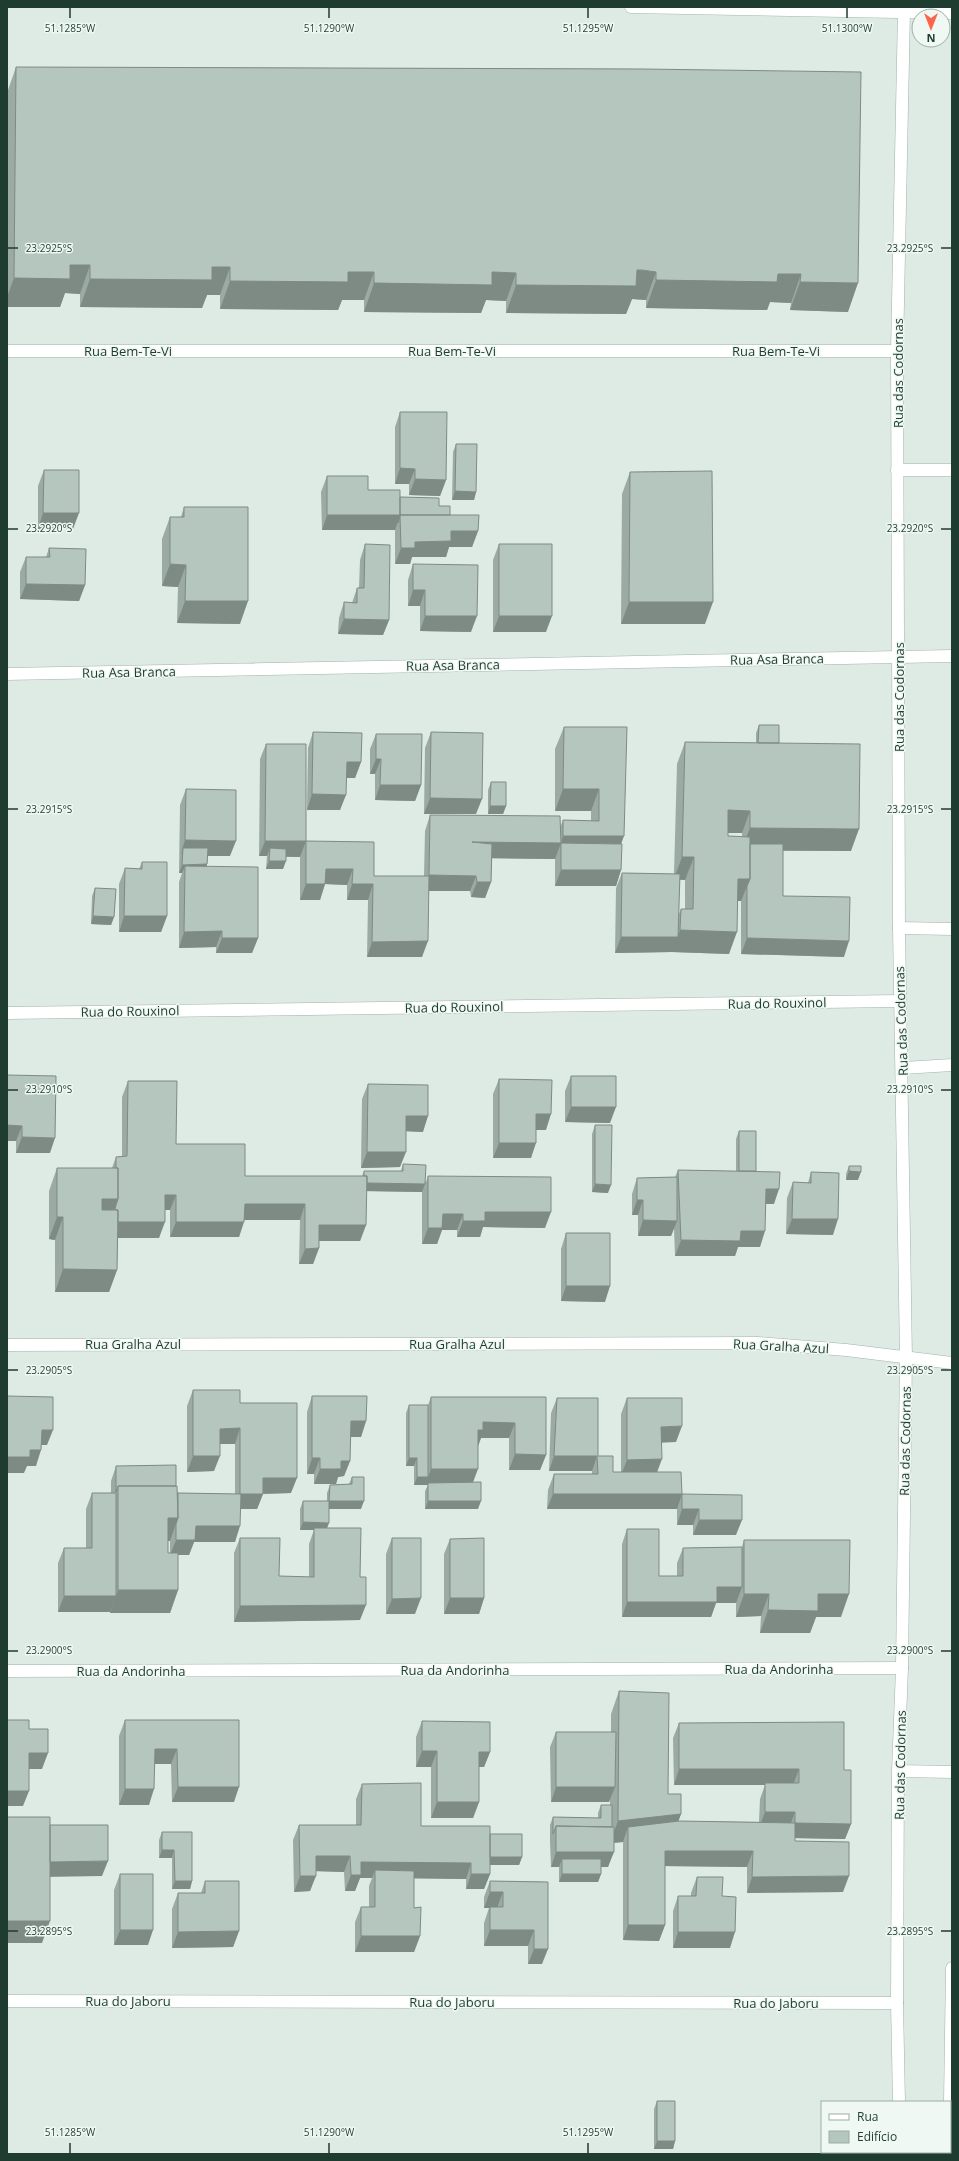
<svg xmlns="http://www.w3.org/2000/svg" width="959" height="2161" font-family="'Open Sans',sans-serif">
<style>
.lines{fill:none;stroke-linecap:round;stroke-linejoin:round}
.service-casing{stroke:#a1b3ab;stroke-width:13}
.minor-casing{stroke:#a1b3ab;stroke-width:13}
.tertiary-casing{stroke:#a1b3ab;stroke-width:13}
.secondary-casing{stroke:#9fbbae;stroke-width:13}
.service{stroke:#fff;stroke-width:12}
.minor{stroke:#fff;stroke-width:12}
.tertiary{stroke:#fff;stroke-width:12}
.secondary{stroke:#fff;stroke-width:12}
.wall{fill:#9baaa3;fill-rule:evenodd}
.shaded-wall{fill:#7e8b84}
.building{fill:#b4c6bd;stroke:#7e8b84}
.ticks{fill:none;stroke:#1f3c31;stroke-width:1.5}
.labels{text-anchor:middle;stroke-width:3;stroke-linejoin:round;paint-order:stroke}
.street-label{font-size:13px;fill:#1f3c31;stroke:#eff8f2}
.ticks-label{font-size:10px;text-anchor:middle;fill:#1f3c31;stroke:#eff8f2;stroke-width:3;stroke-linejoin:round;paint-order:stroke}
</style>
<rect width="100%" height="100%" fill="#deebe4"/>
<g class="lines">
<!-- service casing -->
<g class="service-casing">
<path id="service" d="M899,657l53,-1"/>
</g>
<!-- minor casing -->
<g class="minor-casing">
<path id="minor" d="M7,351h890
M897,470h55
M7,674l892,-17
M899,928l53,1
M7,1013l893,-12
M7,1345l751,-2 88,7 106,13
M7,1671l895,-3
M7,2001l890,2"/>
</g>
<!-- tertiary casing -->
<g class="tertiary-casing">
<path id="tertiary" d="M903,1068l49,-3
M898,1771l54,1
M899,2102l-2,-99 1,-232 4,-103 4,-310 -7,-430 -2,-577 7,-340
M950,2102l2,-134
M900,2152v2
M949,2154v-2"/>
</g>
<!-- secondary casing -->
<g class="secondary-casing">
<path id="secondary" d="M631,7l321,6"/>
</g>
<!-- service -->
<use href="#service" class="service"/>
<!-- minor -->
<use href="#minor" class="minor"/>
<!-- tertiary -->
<use href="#tertiary" class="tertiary"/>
<!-- secondary -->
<use href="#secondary" class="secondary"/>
</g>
<!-- wall -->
<path class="wall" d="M16,67l626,2 206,243 -58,-2 1,-7 -21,-1 -3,8 -121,-2v-8l-14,-1 -6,15 -120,-1v-12l-20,-1 -5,13 -117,-1v-12h-22l-4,10 -118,-1v-14h-13l-5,13 -122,-1v-13l-15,-1 -5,14h-53v-214z
M400,412l46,68 -6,16 -31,-1v-11h-14v-57z
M456,444l20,48 -2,8h-22l1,-48z
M44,470l29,59h-35v-43z
M630,472l75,152h-84l1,-130z
M327,476l41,14 71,16 11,9 28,16 -6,16h-23l-3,10h-34l-2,7h-15v-34h-73l-1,-38z
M184,507l56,117 -63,-1 1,-36 -16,-1v-47l8,-22h11z
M365,544l24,76 -6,15 -45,-1 1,-16 5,-16 8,1 5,-15h2l1,-28z
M499,544l47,88h-53v-72z
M49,548l36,37 -6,16 -59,-2v-27l6,-15h20z
M413,564l58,68 -51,-1v-25h-12v-26z
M759,725l20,18 72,108h-68v45l61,61 -103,-3v-53h-4l-8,53 -57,-2 -57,1 1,-65 6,-15 52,1 3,-110 8,-22 71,1v-10zM728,833h14v4l-14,-1zM680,880h5v29h-4l-3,7z
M564,727h63l-6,117v26l-5,16h-61v-27l-63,-1 -1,24 -6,16 -14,-1 -1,-6h-41l-7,66h-55l1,-57h-21v-15l-22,-1 -5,16h-20v-43h-14l-3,12h-17l1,-13h-8l1,-97 6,-15 40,97 68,35h50l1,-45 5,-16 130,13 3,-8 28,1v-10h-36v-62z
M313,732l48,30 -6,16h-9l-6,32h-33l1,-62z
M431,732l45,82h-52l1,-66z
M376,734l45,51 -6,16 -40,-1v-26h-5v-25z
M491,782l15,24 -3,8h-15v-24z
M186,789l44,67h-22l-1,8v2l51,72 -6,15h-36v-6l-37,1v-66l3,-9h-3l1,-68z
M142,862l25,54 -6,16h-42v-48l6,-16 14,1z
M95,888l19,29 -3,8 -20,-1 1,-28z
M7,1075l43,78h-34v-12z
M571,1076l39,47 -45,-1v-31z
M499,1079l47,51h-10l-5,28h-38v-64z
M128,1081l48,63 69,32h117l2,-5h37l2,-7 23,18 2,-6 117,52 -62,-1 -3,10h-23v-7h-15l-5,14h-15v-52l-56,-1v34l-6,16h-41v7l-6,16h-14l1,-44h-56l-5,17h-69v-27h-5l-6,28h-41l-1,32 -8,22h-54v-52l-6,-1v-48l8,-23h55l4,-11 6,-1v-59z
M368,1084l55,48 -17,-1 -6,36 -39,1 1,-69z
M595,1125l13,68 -16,-1v-58z
M739,1131l17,40 18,33h-8l-6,43h-22l-3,9h-60l-1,-28 -3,8h-33v-21h-6v-21l5,-16 38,-1 3,-7 58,1v-32z
M849,1166l9,14h-12v-6z
M811,1172l22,63 -47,-1 1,-36 6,-16 15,1z
M566,1233l39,69 -44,-1v-52z
M193,1390l47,13 51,90 -28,1 -6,15h-16l-6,33h-41l-5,13h-11v35l-8,23h-60v-1h-52v-49l6,-15h22v-39l6,-16h19v-12l5,-15 60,20 2,7 57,1v-50h-15l-6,27 -27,1v-66zM170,1540v13h-2v-12h2z
M312,1396l54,25 -5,16h-11v24l-6,15 -6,1 -2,7h-22v-10h-7v-62z
M431,1397h115v58l-6,15h-31v-32h-28l-3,8 -5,36 5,27h-53v-18l3,-6h-14v-19h-8v-53l3,-8h19z
M557,1398l41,58 15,16h8v-58l6,-16 49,44h-15l-4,30 25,22 54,41h-43v-10h-16v-16h-130l1,-19 6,-16h38v-3h-43l2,-58z
M352,1477l9,32h-32l-2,19 33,92 -126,2v-69l6,-15 39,38 30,1v-33l5,-14h-14v-21l3,-8h24v-8l3,-8 19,-1z
M627,1529l32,47h18v-13l6,-15 59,-1 2,-7 97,77h-25l-6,16h-50l1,-17 -25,1v-14h-20l-5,14h-89v-73z
M392,1538l23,76h-29v-60z
M450,1539l34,59 -5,16h-35v-60z
M619,1691l49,103 13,20 -3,7 81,1 1,-23 5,-14h-91l-1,-47 6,-15 165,47 7,54 -6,15 -50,-1v3l48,51 -96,1v-26l-82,-1v59l-6,16 -36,-1v-98l-9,1 -6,24h-7v7l-3,8h-39v-15h-8l-1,-25v-17l3,-8 45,1v-5l3,-8h9v-5l-1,2h-58l-1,-55 6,-15h55v-18z
M125,1720h114l-5,82h-62l-1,-38h-16l-6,41h-30v-69z
M422,1721l68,31 -6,15h-5v35l-6,16h-42v-51h-15v-30z
M362,1784l59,42 69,8 32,23 -3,8h-29v9l-6,15h-18v-10l-52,-1v30l6,28 -6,16h-59v-30l6,-15h8v-21l3,-8h-12l-5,13h-10l-1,-19 -28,-1 -6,20 -16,1 -1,-52 6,-15h57v-26z
M162,1832h30v49l-2,8h-18v-31h-13v-18z
M120,1874l28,71h-34v-55z
M697,1877l25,19 8,52h-57v-37l5,-15h13v-3z
M205,1881l34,50 -6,16 -61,1v-39l6,-16h23z
M490,1881l58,1 -6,82h-14v-18h-44v-23l5,-15h-5v-11z
M657,2101l18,40 -2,8h-19v-40z"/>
<!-- shaded-wall -->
<path class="shaded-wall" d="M70,265h20l-10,29 -15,-1 -5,14h-53v-10l7,-19z
M212,267h18l-10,28h-13l-5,13 -122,-1 10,-28z
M637,270l19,2 -10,28 -14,-1 -6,15 -120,-1 10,-28z
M348,272h26l-10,28h-22l-4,10 -118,-1 10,-28z
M492,272l24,1 -10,28 -20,-1 -5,13 -117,-1 10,-29z
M778,274h23l-10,29 -21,-1 -3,8 -121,-2 10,-28z
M800,282l58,1 -10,29 -58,-2z
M400,468l15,1 -6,15h-14z
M415,479l31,1 -6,16 -31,-1z
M455,491l21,1 -2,8h-22z
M43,513h36l-6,16h-35z
M327,515h73l-5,15h-73z
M451,531h27l-6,16h-23l-3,10h-34l-2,7h-15l6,-16 14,-6z
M170,564l16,1 -8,22 -16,-1z
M26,584l59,1 -6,16 -59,-2z
M413,590h12l-5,16h-12z
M185,601h63l-8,23 -63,-1z
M629,602h84l-8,22h-84z
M425,616h52l-6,16 -51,-1z
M499,616h53l-6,16h-53z
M344,619l45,1 -6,15 -45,-1z
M376,759h5l-6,15h-5z
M347,762h14l-6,16h-14z
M380,785h41l-6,16 -40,-1z
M563,789h36l-8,22h-36z
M312,794l34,1 -6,15h-33z
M430,798l52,1 -6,15h-52z
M490,806h16l-3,8h-15z
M728,810l22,1 -8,22h-22z
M750,828l109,1 -8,22 -110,-1z
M563,836h61l-8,22 -55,-15 -6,16 -89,-1 6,-16 89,1z
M185,840l51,1 -6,15h-48l1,-8 -3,8z
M265,841h41l-6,16 -31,-1 1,-8 -3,8h-8z
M682,857h12l-9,23 -11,-1z
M269,861h17l-3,8h-17z
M207,864l-2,8 -20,-6 -3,7h-3l3,-8z
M326,869h27l-6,16 -22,-1 -5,16h-20l6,-16z
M561,870h60l-5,16h-61z
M429,875l47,1 -6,15h-47z
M738,879h12l-9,22h-11z
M477,882h14l-6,16 -14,-1z
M352,884h21l-5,16h-21z
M93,916l21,1 -3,8 -20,-1z
M124,916h43l-6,16h-42z
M680,930l57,2 -8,22 -57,-2z
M222,931l-6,16 -37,1 5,-16z
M621,937h57l-6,15 -57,1z
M222,938h36l-6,15h-36z
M747,938l102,3 -5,16 -103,-3z
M428,941l-6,16h-55l5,-15z
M571,1107h45l-6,16 -45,-1z
M536,1114h15l-5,16h-15z
M406,1116h22l-5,16 -23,-1z
M7,1125l15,1 -6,15h-9z
M22,1137l33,1 -5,15h-34z
M499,1143h37l-5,15h-38z
M367,1152h39l-6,15 -39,1z
M849,1171l12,1 -3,8h-12z
M364,1183l61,1 -3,8 -61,-1z
M595,1184l16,1 -3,8 -16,-1z
M766,1189h13l-5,15h-14z
M165,1195h11l-6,15h-11z
M102,1199h16l-8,22h-16z
M637,1200h6l-5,15h-6z
M245,1204h60l-5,16h-61z
M485,1212h66l-6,16 -62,-1 -3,10h-23l6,-16z
M443,1214h20l-6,16h-15l-5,14h-15l6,-16z
M57,1217h6l-8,23 -6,-1z
M792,1219h46l-5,16 -47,-1z
M643,1220l34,1 -6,15h-33z
M115,1222h50l-6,16h-49z
M176,1222h68l-5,15h-69z
M319,1225h47l-6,16h-47z
M741,1231h24l-5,16h-22l-3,9h-60l6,-16z
M319,1248l-6,16h-14l6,-15z
M63,1269l54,1 -8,22h-54z
M566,1286h44l-5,16 -44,-1z
M351,1421h15l-5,16h-16z
M483,1422l32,1 -6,15h-28l-3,8v-16z
M682,1426l-6,16 -21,1 6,-16z
M240,1428l-5,16h-21l6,-15z
M42,1430h11l-6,15h-11z
M30,1450h11l-5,16h-9l-3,7h-17v-16z
M515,1454l31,1 -6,15h-31z
M193,1456h27l-6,15 -27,1z
M554,1456h43l-5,15h-43z
M312,1458h8l-6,16h-7z
M409,1458h8l-3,8h-8z
M662,1459l-6,16h-35l6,-15z
M341,1461h9l-6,15 -6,1 -2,7h-22l6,-15z
M431,1469h47l-6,16 -44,-2v2h-14l3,-8h11z
M263,1478h34l-6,15 -34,1z
M240,1494h23l-6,15h-22z
M553,1494h129l-5,15h-130z
M329,1501h35l-3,8h-35z
M428,1501h53l-3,8h-53z
M682,1509h17l-6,16h-16z
M168,1518h10l-8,23h-11z
M699,1520h43l-6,15h-43z
M303,1522l26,1 -3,8 -12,-3v2h-14z
M196,1526h44l-5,16h-41l-5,13h-19l6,-15z
M717,1587h25l-6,16h-20l-5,14h-89l5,-15z
M118,1590h60l-8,23h-60z
M744,1594h25l-8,22 -25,1z
M818,1594h31l-8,23h-25l-6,16h-50l8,-23z
M64,1596h52l-6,16h-52z
M421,1598l-6,16h-29l6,-15z
M450,1598h34l-5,16h-35z
M366,1605l-6,15 -126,2 6,-16z
M155,1749h22l-6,15h-22z
M422,1751h15l-6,16h-15z
M479,1752h11l-6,15h-11z
M29,1753h19l-6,16h-19z
M679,1769h120l-6,16 -28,-2v2h-91z
M178,1787h61l-5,15h-62z
M556,1787h59l-6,15h-58z
M125,1789h29l-5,16h-30z
M7,1791h22l-6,15h-16z
M437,1802h42l-6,16h-42z
M765,1812h30l-6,16h-30z
M681,1814l-8,22 -45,-9 -5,15 -13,1 8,-22z
M795,1823l56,1 -6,15 -56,-1z
M162,1850h12l-2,8h-13z
M665,1851h88l-6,16 -87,-1z
M556,1852h58l-6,15h-46v-8l-3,8h-8z
M316,1856h34l-6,16 -33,-1z
M487,1857h35l-3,8h-35z
M108,1861l-6,15 -60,1 6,-15z
M361,1862l110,1 -5,16 -91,-1v-8l-3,8h-12l-5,13h-10l6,-16z
M471,1874h19l-6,15h-18z
M562,1874h39l-3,8h-39z
M300,1876h16l-6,15 -16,1z
M849,1876l-6,16 -96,1 5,-16z
M175,1881h17l-2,8h-18z
M490,1892h13l-6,16h-13z
M7,1921h43l-8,22h-35z
M628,1925h37l-6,16 -36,-1z
M120,1930h33l-5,15h-34z
M490,1930h44l-6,16h-44z
M239,1931l-6,16 -61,1 6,-16z
M678,1932h57l-5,16h-57z
M361,1936h59l-6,16h-59z
M534,1949h14l-6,15h-14z
M657,2141h18l-2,8h-19z"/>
<!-- building -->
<path class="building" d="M16,67l626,2 219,3 -3,211 -58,-1 1,-8h-23l-1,8 -121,-2v-8l-14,-2h-5l-1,16 -120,-1v-12l-24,-1v13l-118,-2v-11h-26v10l-118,-1v-14h-18v13l-122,-1v-14h-20v14l-56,-1z
M400,412h47l-1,68 -31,-1v-10l-15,-1z
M456,444h21l-1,48 -21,-1z
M44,470h35v43h-36z
M712,471l1,131h-84l1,-130z
M327,476h41v14h32v25h-73z
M400,497l39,1v8h11v9h-50l-2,8 2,-8z
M184,507h64v94h-63l1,-36 -16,-1v-47h14z
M400,515h79l-1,16h-27v10l-36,1v6h-14z
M365,544l25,1 -1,75 -45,-1v-17l13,1v-15h7z
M499,544h53v72h-53z
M49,548l37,1 -1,36 -59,-1v-27h24z
M413,564l65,1 -1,51h-52v-26h-12z
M759,725h20v18h-21z
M564,727h63l-3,109h-61v-16l36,1v-32h-36z
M313,732l49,1 -1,29h-14l-1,33 -34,-1z
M431,732l52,1 -1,66 -52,-1z
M376,734h46l-1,51h-41l1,-26h-5z
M685,742l175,2 -1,85 -109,-1v-17l-22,-1v26l22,1v42h-12l-1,53 -57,-2 1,-21h12l1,-52h-12z
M266,744h40v97h-41z
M491,782h15v24h-16z
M186,789l50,1v51l-51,-1z
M430,815l130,1 1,27 -89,-1 20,2 -1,38h-14l-1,-6 -47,-1z
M306,841l68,1v34h55l-1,65 -56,1 1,-58h-21l1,-15h-27l-1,15h-19z
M561,843l61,1 -1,26h-60z
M750,844h33v52l67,1 -1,44 -102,-3v-52l3,-7z
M183,848h25l-1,16 -25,1z
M270,848l16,1v12h-17z
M142,862h25v54h-43l1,-48 17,1z
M185,866l73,1v71h-36v-7l-38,1z
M622,873l58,1 -2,63h-57z
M95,888l21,1 -2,28 -21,-1z
M7,1075l49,1 -1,62 -33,-1v-11l-15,-1z
M571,1076h45v31h-45z
M499,1079l53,1 -1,34h-15v29h-37z
M128,1081h49l-1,63h69v32h122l-1,49h-47v23l-14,1v-45h-60l-1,18h-68v-27h-11v27h-47v-12h-3l1,-5 2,-6v-31h-2v-11l11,-1z
M368,1084l60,1v31h-22v36h-39z
M595,1125h17l-1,60 -16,-1z
M739,1131h17v40h-17z
M403,1164l23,1 -1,19 -58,-1v-7h-3v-5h39z
M849,1166h12v6l-12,-1z
M57,1168h61v31h-16v11h16l-1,60 -54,-1v-52h-6z
M678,1170l102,2 -1,17h-13l-1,42h-24l-1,10 -59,-1z
M811,1172l28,1 -1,46h-46l1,-37 18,1z
M428,1176l123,1v35h-66v9h-22v-7h-20l-1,14h-14z
M677,1177v44l-34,-1v-20h-6v-22z
M566,1233h44v53h-44z
M193,1390h47v13h57v75h-34v16h-23v-66l-20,1v27h-27z
M7,1396l46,1v33h-11l-1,20h-11v7h-23z
M312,1396h55l-1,25h-15l-1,40h-9v8h-21v-11h-8z
M431,1397h115v58l-31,-1v-31l-32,-1v8h-5v39h-47z
M557,1398h41v58h15v16h68l1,22h-129l1,-20h44l-1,-18h-43z
M627,1398h55v28l-21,1 1,32 -35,1z
M409,1405h19v72h-11v-19h-8z
M176,1465v21h-58l-2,6v-26z
M352,1477h12v24h-35l1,-16 22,-1z
M481,1482v19h-53v-18z
M118,1486h59l1,32h-10v35h10v37h-60z
M92,1493h24v103h-52v-48h28z
M178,1493l63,1 -1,32h-44l-1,14h-19v-16l2,-6z
M682,1494l60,1v25h-43v-11h-17z
M303,1501h26v22l-26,-1z
M314,1528h47l-1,49h6v28l-126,1v-68h40l-1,38 35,1z
M627,1529h32v47h24v-28l59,-1v40h-25v15h-90z
M392,1538h29v60l-29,1z
M484,1538v60h-34v-59z
M744,1540h106l-1,54h-31v17l-50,-1 1,-16h-25z
M619,1691l50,2 -1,101h13v20l-63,7z
M7,1720h22v9h19v24h-19v38h-22z
M125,1720h114v67h-61l-1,-38h-22l-1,40h-29z
M422,1721l68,1v30h-11v50h-42v-51h-15z
M844,1722v48h7v54l-56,-1v18l54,1v34l-97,1 1,-26h-88v74h-37v-98l51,-6 116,2v-11h-30v-29h34v-14h-120v-46z
M556,1732h60l-1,55h-59z
M421,1783v43h69v48h-19v-11l-110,-1v13h-10l-1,-19h-34v20h-16l-1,-51h62l1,-41z
M601,1805h11v22l-56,-1 -3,8v-17l48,1z
M7,1817h43v104h-43z
M50,1825h58v36l-58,1z
M556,1826l58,1v25h-58z
M162,1832h30v49h-17l-1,-31h-12z
M490,1834h32v23h-32z
M562,1859h39v15h-39z
M375,1870l39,1v37l7,-1 -1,29h-59v-29h14z
M120,1874h33v56h-33z
M697,1877h26l-1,19 14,1 -1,35h-57v-36h18z
M205,1881h34v50l-61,1v-39h27z
M490,1881l58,1v67h-14v-19h-44v-23h13v-15h-13z
M657,2101h18v40h-18z"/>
<!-- ticks -->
<path class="ticks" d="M70,8v10M329,8v10M588,8v10M847,8v10M8,248h10M941,248h10M8,529h10M941,529h10M8,809h10M941,809h10M8,1090h10M941,1090h10M8,1370h10M941,1370h10M8,1651h10M941,1651h10M8,1931h10M941,1931h10M70,2143v10M329,2143v10M588,2143v10"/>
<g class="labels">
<!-- street labels -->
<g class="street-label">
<text x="128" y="356">Rua Bem-Te-Vi</text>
<text x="452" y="356">Rua Bem-Te-Vi</text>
<text x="776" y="356">Rua Bem-Te-Vi</text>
<text transform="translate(898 373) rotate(-90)" y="5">Rua das Codornas</text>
<text transform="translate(777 659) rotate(-1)" y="5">Rua Asa Branca</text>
<text transform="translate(453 665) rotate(-1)" y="5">Rua Asa Branca</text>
<text transform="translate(129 672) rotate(-1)" y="5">Rua Asa Branca</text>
<text transform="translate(899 697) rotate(-90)" y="5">Rua das Codornas</text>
<text transform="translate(777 1003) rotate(-1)" y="5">Rua do Rouxinol</text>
<text transform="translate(454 1007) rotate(-1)" y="5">Rua do Rouxinol</text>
<text transform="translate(130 1011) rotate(-1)" y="5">Rua do Rouxinol</text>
<text transform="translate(901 1021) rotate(-92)" y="5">Rua das Codornas</text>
<text x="133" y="1349">Rua Gralha Azul</text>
<text x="457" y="1349">Rua Gralha Azul</text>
<text transform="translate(781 1346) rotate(3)" y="5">Rua Gralha Azul</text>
<text transform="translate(905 1441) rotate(-89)" y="5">Rua das Codornas</text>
<text x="779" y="1674">Rua da Andorinha</text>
<text x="455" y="1675">Rua da Andorinha</text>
<text x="131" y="1676">Rua da Andorinha</text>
<text transform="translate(900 1765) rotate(-89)" y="5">Rua das Codornas</text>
<text x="128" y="2006">Rua do Jaboru</text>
<text x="452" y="2007">Rua do Jaboru</text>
<text x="776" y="2008">Rua do Jaboru</text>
</g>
</g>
<g class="ticks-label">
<text x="70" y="32">51.1285°W</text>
<text x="329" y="32">51.1290°W</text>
<text x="588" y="32">51.1295°W</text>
<text x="847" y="32">51.1300°W</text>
<text x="910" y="252">23.2925°S</text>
<text x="49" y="252">23.2925°S</text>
<text x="49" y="532">23.2920°S</text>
<text x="910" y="532">23.2920°S</text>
<text x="49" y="813">23.2915°S</text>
<text x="910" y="813">23.2915°S</text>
<text x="49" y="1093">23.2910°S</text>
<text x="910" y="1093">23.2910°S</text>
<text x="910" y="1374">23.2905°S</text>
<text x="49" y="1374">23.2905°S</text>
<text x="910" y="1654">23.2900°S</text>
<text x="49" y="1654">23.2900°S</text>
<text x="910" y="1935">23.2895°S</text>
<text x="49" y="1935">23.2895°S</text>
<text x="70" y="2136">51.1285°W</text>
<text x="329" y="2136">51.1290°W</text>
<text x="588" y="2136">51.1295°W</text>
</g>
<!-- border -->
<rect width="959" height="2161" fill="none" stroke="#1f3c31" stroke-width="16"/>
<!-- legend -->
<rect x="821" y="2101" width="130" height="52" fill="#eff8f2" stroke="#9cada5"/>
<rect x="829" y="2114" width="20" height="6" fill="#ffffff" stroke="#9cada5"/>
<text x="857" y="2121" font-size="12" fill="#1f3c31">Rua</text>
<rect x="829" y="2131" width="20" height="12" fill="#b4c6bd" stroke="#9cada5"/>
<text x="857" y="2141" font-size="12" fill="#1f3c31">Edifício</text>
<!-- north arrow -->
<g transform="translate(931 28) rotate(180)"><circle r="19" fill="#eff8f2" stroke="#9cada5"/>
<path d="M0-3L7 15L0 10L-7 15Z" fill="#fc654c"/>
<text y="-6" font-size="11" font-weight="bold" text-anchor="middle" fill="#1f3c31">N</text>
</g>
</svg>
